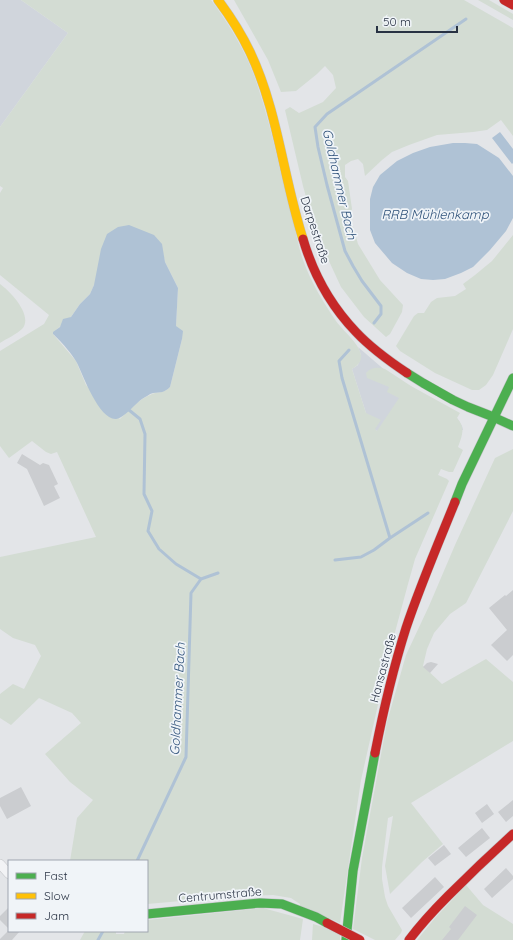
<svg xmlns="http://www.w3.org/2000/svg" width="513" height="940" font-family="Quicksand,sans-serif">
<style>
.built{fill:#d0d5dc}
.green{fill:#d3dcd3;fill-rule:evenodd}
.water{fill:#afc2d5}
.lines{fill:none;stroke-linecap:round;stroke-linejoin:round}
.stream{stroke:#afc2d5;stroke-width:3}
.building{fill:#cbcdd0}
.street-casing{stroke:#c1c3c6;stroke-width:10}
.fast-casing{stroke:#c1c3c6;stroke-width:10}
.slow-casing{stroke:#c1c3c6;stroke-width:10}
.jam-casing{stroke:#c1c3c6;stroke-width:10}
.street{stroke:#f2f3f5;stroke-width:9}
.fast{stroke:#4caf50;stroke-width:9}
.slow{stroke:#ffc107;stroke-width:9}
.jam{stroke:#c62828;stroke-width:9}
.jam-bridge-casing{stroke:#c1c3c6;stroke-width:10;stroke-linecap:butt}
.jam-bridge{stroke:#c62828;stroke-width:9}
.labels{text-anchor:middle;stroke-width:3.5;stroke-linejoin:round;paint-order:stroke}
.street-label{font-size:12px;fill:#283243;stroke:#f0f4f8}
.water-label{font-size:13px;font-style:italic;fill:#2f527a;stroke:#f0f4f8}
</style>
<rect width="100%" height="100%" fill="#e3e5e8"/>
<!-- built -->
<path class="built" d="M0,0h21l47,33 -68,94z
M358,347l29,25 70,46 5,8 1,4 -86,1 -3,-2 -8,-16 -14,-44 6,-4 3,-10z"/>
<!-- green -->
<path class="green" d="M21,0h190c19,25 38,57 47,87 15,45 23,92 36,138 3,12 5,24 9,35 8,22 20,42 33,61 7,10 23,22 25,34 1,7 -4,11 -9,14l14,44 15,7 -6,9 2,2 22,-33 -12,-6 2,-5 -22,-9 -1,-5c5,-6 12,-6 19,-4l26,17 49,27 -3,5c9,10 5,18 1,29l5,3 -10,22h-4l-8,-3 -3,6 9,4 2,2 -34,78 -7,25 -17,63 -30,133 -21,143 -40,-17v-2l-9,-6 -18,-3 -46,2 -80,7v-43h-77l7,-43 16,-18 -23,-18 -25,-28 36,-31 -9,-10 -33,-15 -28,27 -11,-7v-24l13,-10 11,5 17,-33 -6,-11 -22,-7 -13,-9v-72l96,-20 -39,-85 -6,2 -5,-2 -14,-11 -23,17 -9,-12v-95l44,-27 5,-9 -49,-40v-82l3,-5 -3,-2v-59l68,-94zM161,244l4,18 13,26 -2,38 6,13 -12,48c-7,7 -13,4 -20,8 -12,5 -21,15 -30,24l-34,-34 -10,-24 -23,-27 3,-4 15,-13 9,-13 10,-10 4,-9z
M234,0h230l49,28v108l-12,-16 -14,10 -14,2 -36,3 -28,10 -17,7 -10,8 -17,16 -2,-12 -5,-5 -7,2 -6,4v12l3,4 4,28 -2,7 8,28 22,36 23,25 -1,7 -12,22 -4,3 -22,-20 -23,-30 -25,-54 -13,-47 -18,-76 5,-3 9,6 24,-11 13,-14 -3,-13 -8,-9 -8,8 -21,17 -15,1 -13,-32z
M478,0h11l24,14v6z
M513,235v94l-20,46 -7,10 -7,5h-7l-37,-17 -35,-22 -4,-5 18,-30 4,-3h6l7,-11 6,-4 18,-2 11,-7 -3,-5 12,-9 17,-14z
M0,284c10,7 34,32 22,45 -5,5 -16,10 -22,14z
M513,449v62l-1,2 -46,90 -16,11 -16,19 -7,16 -4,17 19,18 44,-25 27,23v59l-102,62 32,41 -21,18 -32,32 -5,-28 8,-50 -5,2 -6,49v12l3,18 3,9 14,24 -1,3 -6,7h-20l-22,-11 9,-71 25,-136 19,-67 23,-49 26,-61 40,-87z
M466,885l17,20 30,19v16h-96l18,-22z
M263,908l40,11 -3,21h-220l5,-9h31v3h8l1,-3h22v-11z
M313,924l11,3 16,8v5h-28z"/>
<!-- water -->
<path class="water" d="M500,132l13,17v14l-1,1 -20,-26z
M453,143h12l12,1 22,14 14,18v42l-7,13 -16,19 -17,17 -12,6 -16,6 -12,1 -12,-1 -14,-6 -15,-10 -17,-20 -5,-13v-31l3,-12 7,-12 17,-14 16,-8 17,-6z
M129,225l25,10 8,9 3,18 13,26 -2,38 7,5 -1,8 -12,48c-6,6 -9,5 -17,6 -4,1 -7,4 -11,6 -7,5 -19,20 -26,20 -17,1 -33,-44 -39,-56 -3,-7 -18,-24 -24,-29v-2l7,-5 3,-8 8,-2 9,-13 10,-10 4,-9 7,-36 6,-15 11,-7z"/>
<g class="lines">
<!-- stream -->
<path class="stream" d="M374,323l7,-9v-8l-19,-25 -9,-15 -8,-15 -18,-66 -9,-38 -3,-20 12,-13 139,-95
M349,350l-10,11 3,17 48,160
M129,410l11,9 5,15 -1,60 8,17 -4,20 11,18 17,15 25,15
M335,560l26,-3 13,-7 16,-12 38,-25
M137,861l49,-104 5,-164 10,-14 17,-6
M98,940l5,-9"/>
</g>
<!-- building -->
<path class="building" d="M22,454l18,11 3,-2 6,2 9,19 -4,2 6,12 -16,8 -17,-37 -10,-6z
M513,590v65l-6,6 -16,-16 16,-15 -18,-22 16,-13 1,1z
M431,662l7,2 -8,9 -7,-6 4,-4z
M21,787l10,19 -24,13 -7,-13v-8z
M513,800v16l-7,6 -8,-10z
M487,804l7,10 -12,9 -7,-10z
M482,828l8,10 -24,19 -8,-9z
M444,845l7,9 -16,12 -7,-8z
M506,868l7,8v3l-21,19 -8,-9z
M435,877l9,10 -33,31 -9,-10z
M465,906l12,9 -19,25h-16l9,-11 -2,-2z
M9,907v22l-9,-9v-4z
M8,931h12l-8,9h-12v-1z"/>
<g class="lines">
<!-- street casing -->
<g class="street-casing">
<path id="street" d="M0,864l9,10"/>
</g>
<!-- fast casing -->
<g class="fast-casing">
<path id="fast" d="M407,373l16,10 30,17 15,7 23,9 22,10
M455,502l7,-18 51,-106
M147,914l113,-11 22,1 34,13 11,6
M346,940l7,-69 22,-118"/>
</g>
<!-- slow casing -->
<g class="slow-casing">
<path id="slow" d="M218,0c12,16 23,33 32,52 28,59 33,125 53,187"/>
</g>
<!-- jam casing -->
<g class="jam-casing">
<path id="jam" d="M504,0l9,5
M303,239c10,34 28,67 53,93 15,16 33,29 51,41
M375,753c8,-41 18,-84 31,-125 14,-42 32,-84 49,-126
M409,940c12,-16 25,-30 39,-44 21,-21 43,-42 65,-62"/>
</g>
<!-- street -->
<use href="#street" class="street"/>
<!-- fast -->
<use href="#fast" class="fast"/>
<!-- slow -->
<use href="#slow" class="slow"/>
<!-- jam -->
<use href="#jam" class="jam"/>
<!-- jam-bridge casing -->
<g class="jam-bridge-casing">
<path id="jam-bridge" d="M327,923l33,17"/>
</g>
<!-- jam-bridge -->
<use href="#jam-bridge" class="jam-bridge"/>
</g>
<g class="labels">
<!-- street labels -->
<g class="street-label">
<text transform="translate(315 230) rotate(72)" y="4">Darpestraße</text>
<text transform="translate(383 668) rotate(-75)" y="4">Hansastraße</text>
<text transform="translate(220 895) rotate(-5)" y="4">Centrumstraße</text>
</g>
<!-- water labels -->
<g class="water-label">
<text transform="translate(340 184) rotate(77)" y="5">Goldhammer Bach</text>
<text x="435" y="219">RRB Mühlenkamp</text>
<text transform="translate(177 699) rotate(-87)" y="5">Goldhammer Bach</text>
</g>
</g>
<!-- legend -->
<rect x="8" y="860" width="140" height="72" fill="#f0f4f8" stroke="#a0a6b0"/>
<rect x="16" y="873" width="20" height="6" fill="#4caf50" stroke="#a0a6b0"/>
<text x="44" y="880" font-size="12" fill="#283243">Fast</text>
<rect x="16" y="893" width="20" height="6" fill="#ffc107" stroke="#a0a6b0"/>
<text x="44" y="900" font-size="12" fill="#283243">Slow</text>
<rect x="16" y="913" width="20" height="6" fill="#c62828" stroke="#a0a6b0"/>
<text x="44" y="920" font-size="12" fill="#283243">Jam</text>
<!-- scale -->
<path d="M377 26v6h80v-6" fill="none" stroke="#283243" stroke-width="2"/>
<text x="383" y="26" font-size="12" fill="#283243" stroke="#f0f4f8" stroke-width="3" paint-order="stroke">50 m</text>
</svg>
